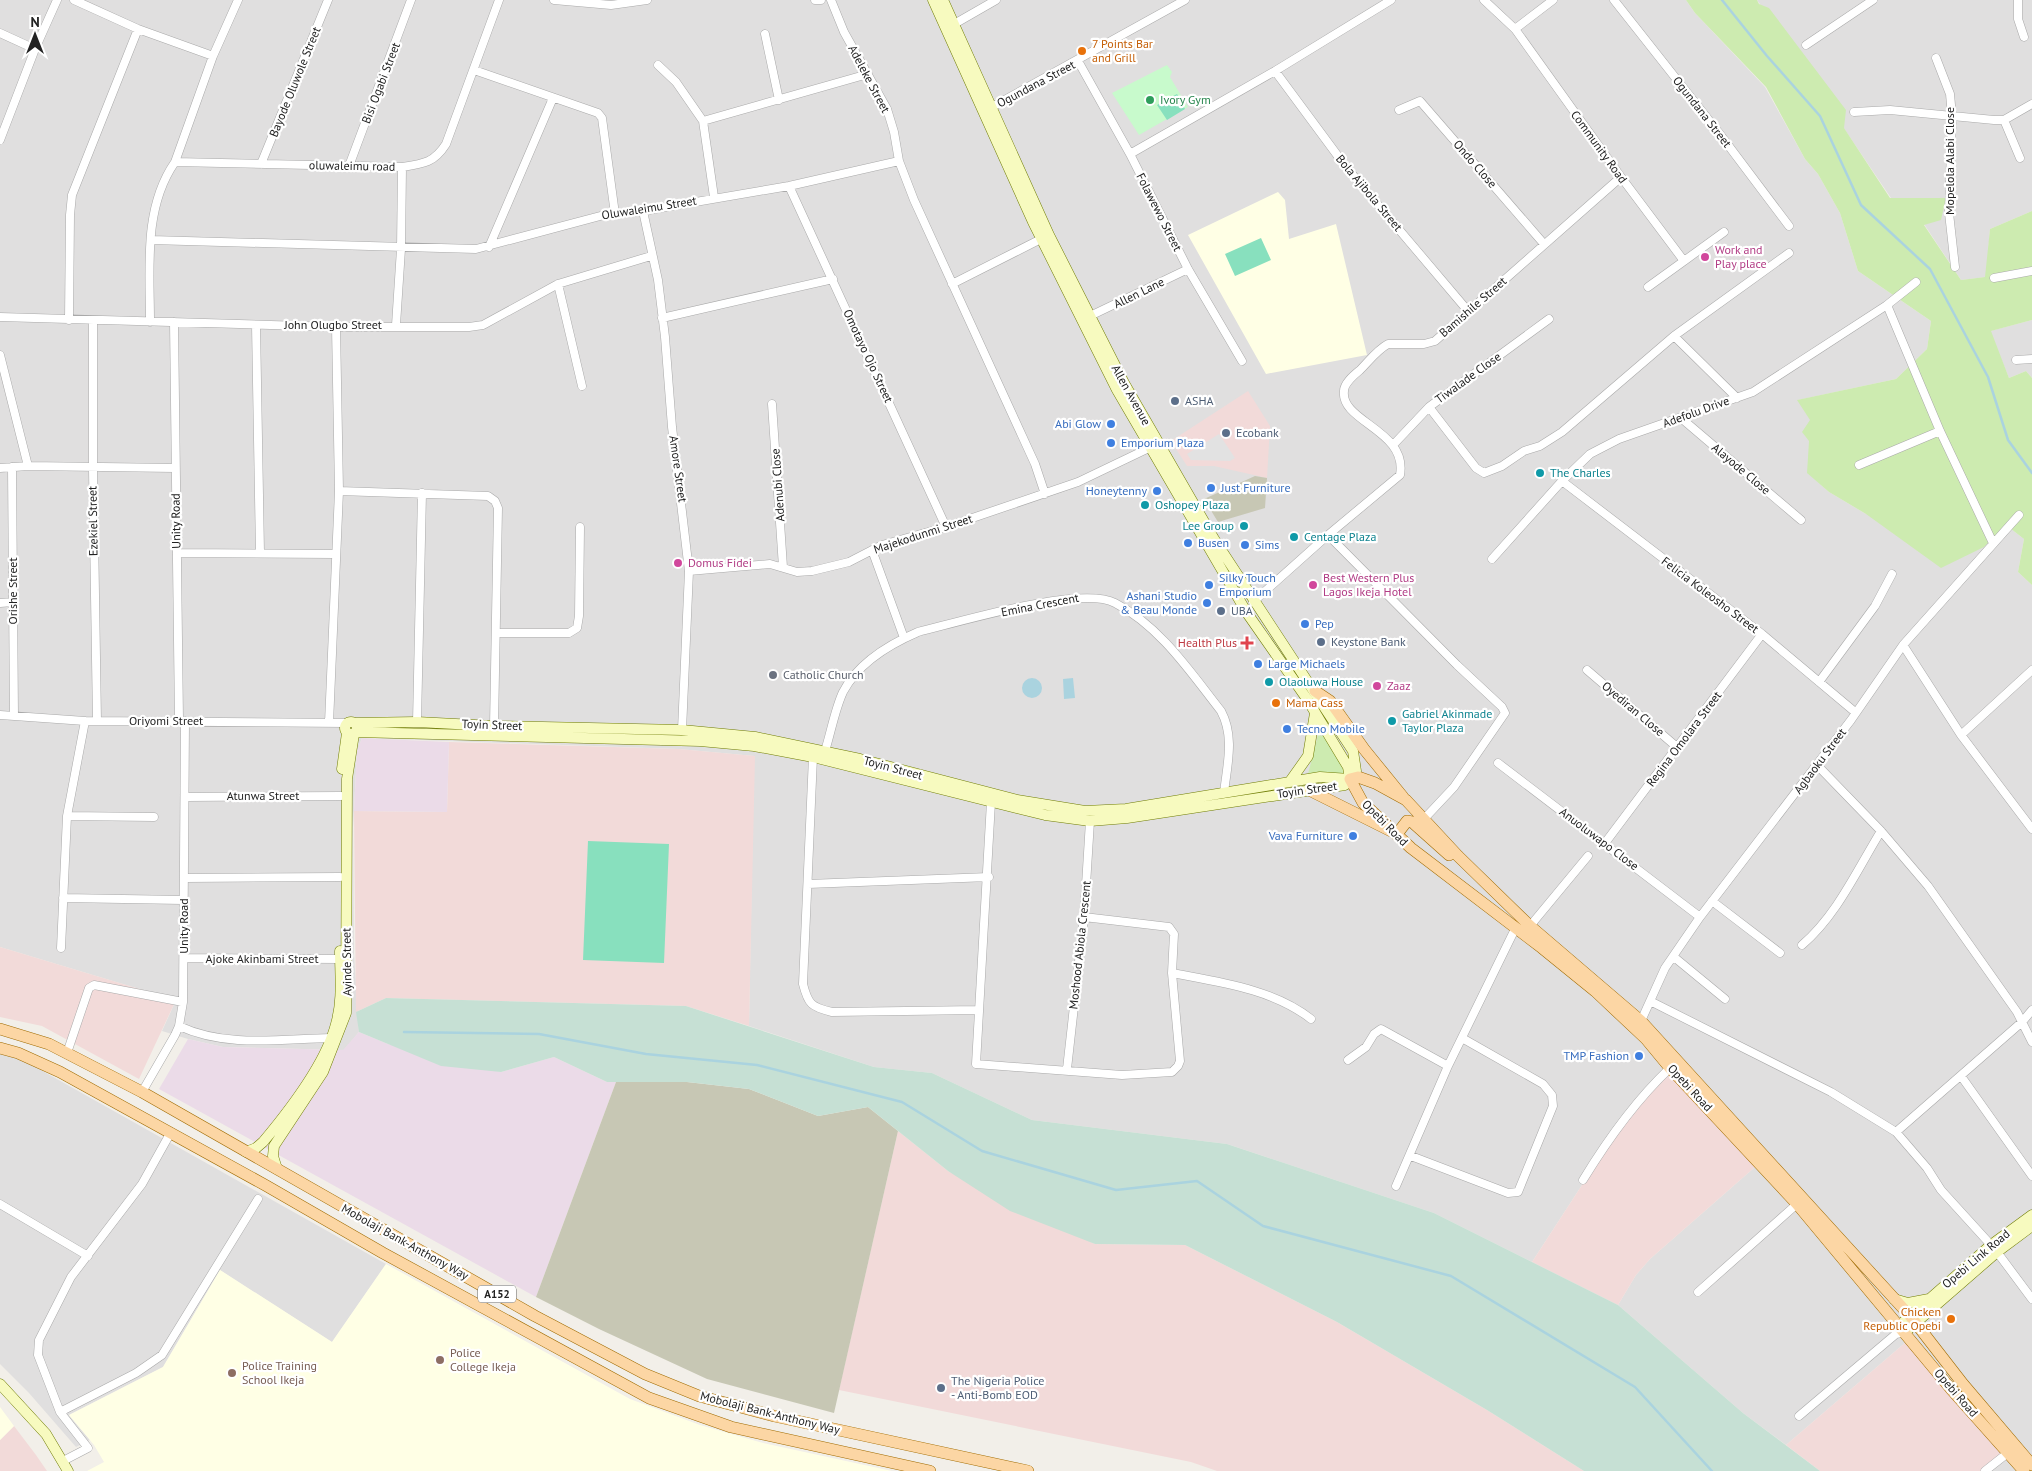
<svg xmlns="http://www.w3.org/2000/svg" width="2032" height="1471" font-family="'PT Sans',sans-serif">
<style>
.residential{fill:#e0dfdf}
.commercial{fill:#f2dad9}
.industrial{fill:#ebdbe8}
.education{fill:#ffffe5}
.construction{fill:#c7c7b4}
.grass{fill:#cdebb0}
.wetland{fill:#c6e0d4}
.park{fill:#c8facc}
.pitch{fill:#88e0be}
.parking{fill:#e2e2e2}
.water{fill:#aad3df}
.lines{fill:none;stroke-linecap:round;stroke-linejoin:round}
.stream{stroke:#aad3df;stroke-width:2.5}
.street-casing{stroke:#a9a9a9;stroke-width:9}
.secondary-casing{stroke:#707d05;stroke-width:11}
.primary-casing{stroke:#a06b00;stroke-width:12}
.street{stroke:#fff;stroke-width:8}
.secondary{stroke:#f7fabf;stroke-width:10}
.primary{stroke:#fcd6a4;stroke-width:11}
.food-dot{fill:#e8710a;stroke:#fff;stroke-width:2}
.leisure-dot{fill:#2e9e5b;stroke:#fff;stroke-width:2}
.hotel-dot{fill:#d1479c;stroke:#fff;stroke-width:2}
.service-dot{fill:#5c6f8a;stroke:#fff;stroke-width:2}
.shop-dot{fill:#3f7fe0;stroke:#fff;stroke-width:2}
.culture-dot{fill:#0f9aa8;stroke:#fff;stroke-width:2}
.health-dot{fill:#e0444e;stroke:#fff;stroke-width:2}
.worship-dot{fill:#6b7280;stroke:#fff;stroke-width:2}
.education-dot{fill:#8d6e63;stroke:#fff;stroke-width:2}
.labels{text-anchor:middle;stroke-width:4.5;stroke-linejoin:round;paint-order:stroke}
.shield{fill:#fff;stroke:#646464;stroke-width:1}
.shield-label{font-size:11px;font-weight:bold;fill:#222}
.food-label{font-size:12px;fill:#c56008;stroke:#fff;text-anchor:start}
.street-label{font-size:12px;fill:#222;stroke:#fff}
.leisure-label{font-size:12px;fill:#27864d;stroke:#fff;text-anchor:start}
.hotel-label{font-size:12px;fill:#b23c85;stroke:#fff;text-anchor:start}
.service-label{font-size:12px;fill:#4e5e75;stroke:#fff;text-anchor:start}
.shop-label{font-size:12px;fill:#366cbe;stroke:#fff;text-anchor:start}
.culture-label{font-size:12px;fill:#0d838f;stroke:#fff;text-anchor:start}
.health-label{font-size:12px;fill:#be3a42;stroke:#fff;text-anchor:end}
.worship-label{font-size:12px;fill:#5b616d;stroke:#fff;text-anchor:start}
.education-label{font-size:12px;fill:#785e54;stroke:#fff;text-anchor:start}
</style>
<rect width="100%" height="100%" fill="#f2efe9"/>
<!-- residential -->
<path class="residential" d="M0,0h1686l9,13 70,74 40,72 13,15 22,39 18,58 73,50 -4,28 -31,30 -98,21 13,20 -3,53 21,19 37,22 140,11 18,14 -6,33 14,13v886h-52l21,-18 -95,-111 -120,103 -43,-32 -125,-108 18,-30 14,-16 105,-92 -121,-62 -102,157 -98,-49 -207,-69 -195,-24 -100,-47 -58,-6 -125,-41 5,-270 -75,-7 -317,-11 -5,14 -4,75 1,127 5,78 -15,18 -121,-3 -35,-8 -26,-8 14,-31 -176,-53z
M1757,0h275v211l-42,18 -4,48 -25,3 -37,-56 21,-26h-54z
M2032,320v58l-6,-7 -17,7 -19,-47z
M0,1054l16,2 370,208 -54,78 -112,-72 -57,97 -94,48 21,25 -14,7 -47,-54 -29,-29z"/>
<!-- commercial -->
<path class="commercial" d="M1248,391l22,35 -3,52 -53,-12h-27l-16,-25z
M449,742l230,7 76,7 -6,270 -63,-20 -300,-8 -30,14 -2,-201 93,1z
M0,947l176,53 -37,79 -97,-53 -42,-9z
M1670,1071l85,96 -105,92 -14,16 -18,30 -86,-43 102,-157z
M898,1131l50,40 147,73 90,1 152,77 150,88 97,61h-367l-26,-9 -352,-72z
M1906,1342l95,111 -21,18h-160l-34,-26z
M14,1426l22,29 11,16h-47v-31z"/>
<!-- industrial -->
<path class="industrial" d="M362,738l87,4 -2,70 -93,-1 3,-60z
M359,1032l29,12 113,28 53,-15 53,25h9l-80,215 -377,-208 29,-50 35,8 120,3z"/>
<!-- education -->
<path class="education" d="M1278,192l7,8 4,39 47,-15 31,131 -101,19 -78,-139z
M386,1264l244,135 70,26 63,18 129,28h-805l17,-9 -10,-17 -25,-30 94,-48 57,-97 112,72z
M0,1407l14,19 -14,14z"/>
<!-- construction -->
<path class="construction" d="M1255,476l12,2 -2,30 -47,14 -14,-23z
M616,1082h71l62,7 69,27 50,-9 30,24 -64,282 -127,-34 -108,-50 -63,-32z"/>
<!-- grass -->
<path class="grass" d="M1686,0h71l2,4 10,4 77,102 -2,18 46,70h56l-5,22 -17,5 37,55 24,-3 5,-48 42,-18v109l-41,11 18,47 17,-7 6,7v207l-14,-13 6,-33 -18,-14 -22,22 -43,21 -75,-54 -37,-22 -22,-19 2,-32 -7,-9 8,-12 -13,-20 99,-21 31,-30 4,-28 -73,-50 -18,-58 -22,-39 -13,-15 -39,-72 -71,-74z
M1318,735l5,1 24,32 -2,7 -37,-1z"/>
<!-- wetland -->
<path class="wetland" d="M386,998l300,8 188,61 58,6 100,47 195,24 207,69 184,92 125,108 77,58h-236l-97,-61 -150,-88 -152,-77 -90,-1 -85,-33 -62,-40 -80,-64 -50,9 -69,-27 -62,-7h-80l-53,-25 -53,15 -60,-6 -82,-34 -3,-20z"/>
<!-- park -->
<path class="park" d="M1167,65l5,7 -2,5 18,30 -49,28 -27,-42z"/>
<!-- pitch -->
<path class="pitch" d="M1177,94l8,15 -18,11 -10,-15z
M1261,238l10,22 -36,16 -10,-22z
M588,841l81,3 -5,119 -81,-3z"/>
<!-- parking -->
<path class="parking" d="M1219,434l16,24 -5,3 -39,-1 -4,-6z"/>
<!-- water -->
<path class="water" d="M1022 688a10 10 0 1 1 20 0a10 10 0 1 1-20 0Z
M1073,678l2,20 -11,1 -1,-20z"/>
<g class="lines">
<!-- stream -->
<path class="stream" d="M1722,0l45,56 53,60 41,89 69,64 58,108 20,63 24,33
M404,1032l135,2 107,20 111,11 145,37 80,49 134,39 81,-9 66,45 188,50 184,111 77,84"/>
<!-- street casing -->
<g class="street-casing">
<path id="street" d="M74,0l64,29 75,27
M554,0l57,5 36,-5
M815,0h6
M831,0l13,32 43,77 7,23 5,29 15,39 121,264 10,30
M1484,0l31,29 106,148 63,84 -36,26
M1614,0l105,133 70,93
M2018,0v19l6,18
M956,23l40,-23
M1515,29l38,-29
M0,33l35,16
M765,34l14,66
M1806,45l67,-45
M1936,58l14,36 2,22 -3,97 6,54
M1078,61l52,93 58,115 54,92
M658,65l18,17 27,39 11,76
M474,70l124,43 4,5 13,96
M1275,71l71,96 122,144
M992,107l193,-107
M1399,110l21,-9 124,143
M1854,112l36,-2 104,10h10l28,-16
M2004,120l16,38
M703,121l165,-47
M0,140l35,-91 22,-49
M1130,154l145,-83 116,-71
M175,162l38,-106 25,-56
M261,164l67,-164
M349,166l62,-166
M402,167c21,-3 32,-4 44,-23l53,-144
M789,186l157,341
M643,211l15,69 7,57 7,90 17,144 -7,159
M151,240l325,9 128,-34 39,-4 146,-25 110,-25
M489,247l64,-149
M1684,261l40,-29
M1994,278l38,-7
M558,284l24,102
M952,284l89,-45
M1887,305l53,126 53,112
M1090,316l98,-47
M0,317l336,10h133l14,-2 75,-41 93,-28
M662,318l171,-39
M69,320l1,-105 2,-20 66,-166
M93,321v148l4,252
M150,322c0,-54 -7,-114 25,-160l227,5 -1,82 -5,76
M174,322l5,398
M256,325l4,228
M1674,336l63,62
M0,355l28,111
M2016,360l16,-1
M772,404l11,163
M1429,407l47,61 8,5 18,-7 22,-15 16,-5 22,-14 112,-96 115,-83
M1681,418l120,102
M1394,444l35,-37 120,-88
M1859,465l81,-34
M12,467l2,249
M0,468l28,-2 147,2
M1562,481l200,153 93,78
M339,491l149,5 7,5 3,7 -4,218
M1328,535l129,130 45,42 3,6 -51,74 -30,32
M872,550l32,88
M177,553l159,1
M1492,559l70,-78 28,-27 29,-15 134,-47 134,-87 29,-23
M689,571l81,-7 27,8 15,-1 37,-9 33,-17 64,-18 132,-45 71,-34
M1253,602l75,-67 72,-60c8,-45 -60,-53 -56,-84 0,-8 10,-16 16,-21 9,-9 17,-20 28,-26h36l11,-3 186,-164
M0,603l13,-1
M496,633h73l8,-5 2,-12 1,-89
M1903,645l58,90 71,94
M1587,670l91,78
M1819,682l56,-76 17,-32
M0,715l85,6 262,2
M417,722l5,-229
M329,723l10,-232 -3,-164
M1961,735l71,-65
M825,751c6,-19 10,-42 18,-59 15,-29 47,-48 75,-60 41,-10 163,-47 197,-29 45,23 76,70 106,108 14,26 6,54 3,82
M813,757l-10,227c5,20 8,23 29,28l147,-2
M1498,763l202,154
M1817,765l64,66 47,55 89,126 15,30
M186,797l155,-1
M991,802l-15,262 146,11 50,-3 6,-6 2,-5 -8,-88 2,-39 -5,-7 -85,-10
M67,816l87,1
M1605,843l157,-209
M185,878l155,-1
M808,884l181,-7
M63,898l120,2
M1712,901l68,52
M1530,926l58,-70
M1802,945c35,-30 55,-75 79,-114
M61,948l6,-132 18,-95
M1674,957l51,42
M184,958l156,1
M1172,973c47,9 101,16 139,46
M1650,1001l181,91 65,40 31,36 14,22 50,55
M1641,1021l24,-53 35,-51 151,-197 52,-75 116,-130
M179,1026c47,22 101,13 151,12
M67,1053l22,-65 5,-3 89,17
M1348,1060l18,-13 8,-13 7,-5 67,37
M1067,1069l17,-152 6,-96
M1961,1076l71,100
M142,1092l33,-57 4,-9 4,-24 2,-281
M1896,1132l126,-110 10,-12
M1411,1156l97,37 10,-1 35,-86 -1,-11 -9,-11 -81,-46
M1583,1180c25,-41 52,-79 87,-112
M1396,1186l52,-120 68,-139
M0,1204l88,52
M1997,1252l35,47
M1698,1292l99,-88
M60,1412l76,-39 26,-18 96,-156
M1799,1416l97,-82 9,-2
M63,1461l25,-13 -28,-36 -22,-57 1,-15 32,-63 71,-93 29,-52
M1985,1471l24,-19"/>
</g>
<!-- secondary casing -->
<g class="secondary-casing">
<path id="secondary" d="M933,0l100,222 84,168 130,223 60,86 41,68 2,12
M345 728a6 6 0 1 1 12 0a6 6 0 1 1-12 0Z
M355,723l62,-1 77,4 188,4 73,7 105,22 157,41 68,11 41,-2 194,-32 30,2
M356,732l344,9 54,5 59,11 232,58 45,6 37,-3 218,-33 11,-14 -3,-20 -139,-212 -90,-156 -75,-148 -106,-235
M342,769l5,-36
M1291,780l17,-24 7,-43
M246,1152l10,-4 7,-6c26,-31 63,-79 73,-118 7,-24 4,-49 4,-73
M277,1169l-4,-13 1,-10 49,-74 23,-59 1,-234 7,-45
M1894,1299l14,4 21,-4
M1900,1325l91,-80 41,-30
M1905,1332l92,-80 35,-26
M0,1384l46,50 22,37"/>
</g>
<!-- primary casing -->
<g class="primary-casing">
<path id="primary" d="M1315,691l15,10 34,48 39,48
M1311,791l86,43 10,-13 5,1 37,33
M0,1029l49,15 93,48 393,224 110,58 54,22 75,20 254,55
M0,1048l18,5 42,19 205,113 118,68 266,145 82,29 199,44
M2024,1471l-73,-82 -154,-185 -127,-136 -24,-29 -51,-48 -53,-43 -131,-100 -48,-45 -13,-24 8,-2 17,6 31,17 52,56 72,70 111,95 270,296 52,67 69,81"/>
</g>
<!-- street -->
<use href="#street" class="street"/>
<!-- secondary -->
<use href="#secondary" class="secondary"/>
<!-- primary -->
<use href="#primary" class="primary"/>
</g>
<!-- markers -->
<g class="food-dot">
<circle cx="1082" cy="51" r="5"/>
<circle cx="1276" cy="703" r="5"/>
<circle cx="1951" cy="1319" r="5"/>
</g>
<circle class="leisure-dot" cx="1150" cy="100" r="5"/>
<g class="hotel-dot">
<circle cx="1705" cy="257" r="5"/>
<circle cx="678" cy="563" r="5"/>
<circle cx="1313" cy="585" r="5"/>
<circle cx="1377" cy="686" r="5"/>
</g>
<g class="service-dot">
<circle cx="1175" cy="401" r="5"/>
<circle cx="1226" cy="433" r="5"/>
<circle cx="1221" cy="611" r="5"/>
<circle cx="1321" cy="642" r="5"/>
<circle cx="941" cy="1388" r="5"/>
</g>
<g class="shop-dot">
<circle cx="1111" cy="424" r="5"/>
<circle cx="1111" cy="443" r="5"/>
<circle cx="1211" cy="488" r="5"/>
<circle cx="1157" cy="491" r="5"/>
<circle cx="1188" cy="543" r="5"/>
<circle cx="1245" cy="545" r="5"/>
<circle cx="1209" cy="585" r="5"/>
<circle cx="1207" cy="603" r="5"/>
<circle cx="1305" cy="624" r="5"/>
<circle cx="1258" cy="664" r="5"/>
<circle cx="1287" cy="729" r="5"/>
<circle cx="1353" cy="836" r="5"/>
<circle cx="1639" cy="1056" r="5"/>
</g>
<g class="culture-dot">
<circle cx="1540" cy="473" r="5"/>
<circle cx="1145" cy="505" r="5"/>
<circle cx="1244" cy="526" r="5"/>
<circle cx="1294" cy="537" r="5"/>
<circle cx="1269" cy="682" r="5"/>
<circle cx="1392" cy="721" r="5"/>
</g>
<path class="health-dot" d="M1244.5 635.5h5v5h5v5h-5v5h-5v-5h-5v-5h5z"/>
<circle class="worship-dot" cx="773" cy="675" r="5"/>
<g class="education-dot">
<circle cx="440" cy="1360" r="5"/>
<circle cx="232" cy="1373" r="5"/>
</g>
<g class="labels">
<!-- shield labels -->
<rect class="shield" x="478" y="1285.5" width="38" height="17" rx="4"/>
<g class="shield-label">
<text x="497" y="1298">A152</text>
</g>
<!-- food labels -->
<g class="food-label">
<text x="1092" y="48">7 Points Bar<tspan x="1092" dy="14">and Grill</tspan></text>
<text x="1286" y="707">Mama Cass</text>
<text x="1941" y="1316" text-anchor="end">Chicken<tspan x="1941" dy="14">Republic Opebi</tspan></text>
</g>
<!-- street labels -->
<g class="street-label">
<text transform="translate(869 79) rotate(62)" y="4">Adeleke Street</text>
<text transform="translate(295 82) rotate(-68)" y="4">Bayode Oluwole Street</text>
<text transform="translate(381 83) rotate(-69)" y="4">Bisi Ogabi Street</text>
<text transform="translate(1036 84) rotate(-28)" y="4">Ogundana Street</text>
<text transform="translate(1702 112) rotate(52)" y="4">Ogundana Street</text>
<text transform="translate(1599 147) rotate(54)" y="4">Community Road</text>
<text transform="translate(1950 161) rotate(-90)" y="4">Mopelola Alabi Close</text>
<text transform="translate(1475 164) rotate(49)" y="4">Ondo Close</text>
<text transform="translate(352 166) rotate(1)" y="4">oluwaleimu road</text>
<text transform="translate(1369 193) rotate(50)" y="4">Bola Ajibola Street</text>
<text transform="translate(649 208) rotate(-9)" y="4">Oluwaleimu Street</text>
<text transform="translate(1159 212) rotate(63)" y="4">Folawewo Street</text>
<text transform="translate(1139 293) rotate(-26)" y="4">Allen Lane</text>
<text transform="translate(1473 307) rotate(-41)" y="4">Bamishile Street</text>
<text x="333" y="329">John Olugbo Street</text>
<text transform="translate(868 356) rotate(65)" y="4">Omotayo Ojo Street</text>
<text transform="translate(1468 378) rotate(-36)" y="4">Tiwalade Close</text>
<text transform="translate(1131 395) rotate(61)" y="4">Allen Avenue</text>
<text transform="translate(1696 412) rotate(-20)" y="4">Adefolu Drive</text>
<text transform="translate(678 469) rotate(82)" y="4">Amore Street</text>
<text transform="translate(1741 469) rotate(40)" y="4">Alayode Close</text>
<text transform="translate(778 485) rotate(-94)" y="4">Adenubi Close</text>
<text transform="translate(93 521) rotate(-91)" y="4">Ezekiel Street</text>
<text transform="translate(176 521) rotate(-91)" y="4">Unity Road</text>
<text transform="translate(923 534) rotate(-18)" y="4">Majekodunmi Street</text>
<text transform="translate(13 591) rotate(-90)" y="4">Orishe Street</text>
<text transform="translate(1710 595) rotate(37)" y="4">Felicia Koleosho Street</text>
<text transform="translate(1040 605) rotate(-11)" y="4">Emina Crescent</text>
<text transform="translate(1633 709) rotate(40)" y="4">Oyediran Close</text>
<text x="166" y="725">Oriyomi Street</text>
<text transform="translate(492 725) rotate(2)" y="4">Toyin Street</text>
<text transform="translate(1684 739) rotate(-53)" y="4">Regina Omolara Street</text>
<text transform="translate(1820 761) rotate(-53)" y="4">Agbaoku Street</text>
<text transform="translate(893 768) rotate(15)" y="4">Toyin Street</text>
<text transform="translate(1307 790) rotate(-8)" y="4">Toyin Street</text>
<text x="263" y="800">Atunwa Street</text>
<text transform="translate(1385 823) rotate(45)" y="4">Opebi Road</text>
<text transform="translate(1599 839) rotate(37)" y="4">Anuoluwapo Close</text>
<text transform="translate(184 926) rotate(-90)" y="4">Unity Road</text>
<text transform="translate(1080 945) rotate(-84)" y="4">Moshood Abiola Crescent</text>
<text x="262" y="963">Ajoke Akinbami Street</text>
<text transform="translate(347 962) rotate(-91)" y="4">Ayinde Street</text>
<text transform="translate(1690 1088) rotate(47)" y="4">Opebi Road</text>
<text transform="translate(405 1242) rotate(29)" y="4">Mobolaji Bank-Anthony Way</text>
<text transform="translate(1976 1259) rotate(-40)" y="4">Opebi Link Road</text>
<text transform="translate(1956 1393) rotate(49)" y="4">Opebi Road</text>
<text transform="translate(770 1413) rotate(14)" y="4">Mobolaji Bank-Anthony Way</text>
</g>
<!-- leisure labels -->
<g class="leisure-label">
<text x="1160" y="104">Ivory Gym</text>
</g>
<!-- hotel labels -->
<g class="hotel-label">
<text x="1715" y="254">Work and<tspan x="1715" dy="14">Play place</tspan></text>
<text x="688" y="567">Domus Fidei</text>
<text x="1323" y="582">Best Western Plus<tspan x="1323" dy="14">Lagos Ikeja Hotel</tspan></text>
<text x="1387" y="690">Zaaz</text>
</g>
<!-- service labels -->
<g class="service-label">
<text x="1185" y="405">ASHA</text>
<text x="1236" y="437">Ecobank</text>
<text x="1231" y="615">UBA</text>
<text x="1331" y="646">Keystone Bank</text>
<text x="951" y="1385">The Nigeria Police<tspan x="951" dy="14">- Anti-Bomb EOD</tspan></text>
</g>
<!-- shop labels -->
<g class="shop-label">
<text x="1101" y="428" text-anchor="end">Abi Glow</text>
<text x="1121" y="447">Emporium Plaza</text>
<text x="1221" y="492">Just Furniture</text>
<text x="1147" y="495" text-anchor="end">Honeytenny</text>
<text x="1198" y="547">Busen</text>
<text x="1255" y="549">Sims</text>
<text x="1219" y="582">Silky Touch<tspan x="1219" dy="14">Emporium</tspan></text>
<text x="1197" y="600" text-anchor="end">Ashani Studio<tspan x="1197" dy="14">&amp; Beau Monde</tspan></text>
<text x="1315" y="628">Pep</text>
<text x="1268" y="668">Large Michaels</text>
<text x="1297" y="733">Tecno Mobile</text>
<text x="1343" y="840" text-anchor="end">Vava Furniture</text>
<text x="1629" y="1060" text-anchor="end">TMP Fashion</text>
</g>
<!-- culture labels -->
<g class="culture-label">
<text x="1550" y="477">The Charles</text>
<text x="1155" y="509">Oshopey Plaza</text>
<text x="1234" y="530" text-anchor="end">Lee Group</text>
<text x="1304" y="541">Centage Plaza</text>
<text x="1279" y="686">Olaoluwa House</text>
<text x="1402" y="718">Gabriel Akinmade<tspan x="1402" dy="14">Taylor Plaza</tspan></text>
</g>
<!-- health labels -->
<g class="health-label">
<text x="1237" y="647">Health Plus</text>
</g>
<!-- worship labels -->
<g class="worship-label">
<text x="783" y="679">Catholic Church</text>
</g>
<!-- education labels -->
<g class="education-label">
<text x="450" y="1357">Police<tspan x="450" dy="14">College Ikeja</tspan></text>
<text x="242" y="1370">Police Training<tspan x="242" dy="14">School Ikeja</tspan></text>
</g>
</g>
<!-- north arrow -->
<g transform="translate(35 35)" stroke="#ffffff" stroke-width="4" paint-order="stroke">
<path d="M0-4L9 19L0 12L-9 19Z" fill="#222222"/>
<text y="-8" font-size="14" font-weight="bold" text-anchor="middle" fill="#222222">N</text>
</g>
</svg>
